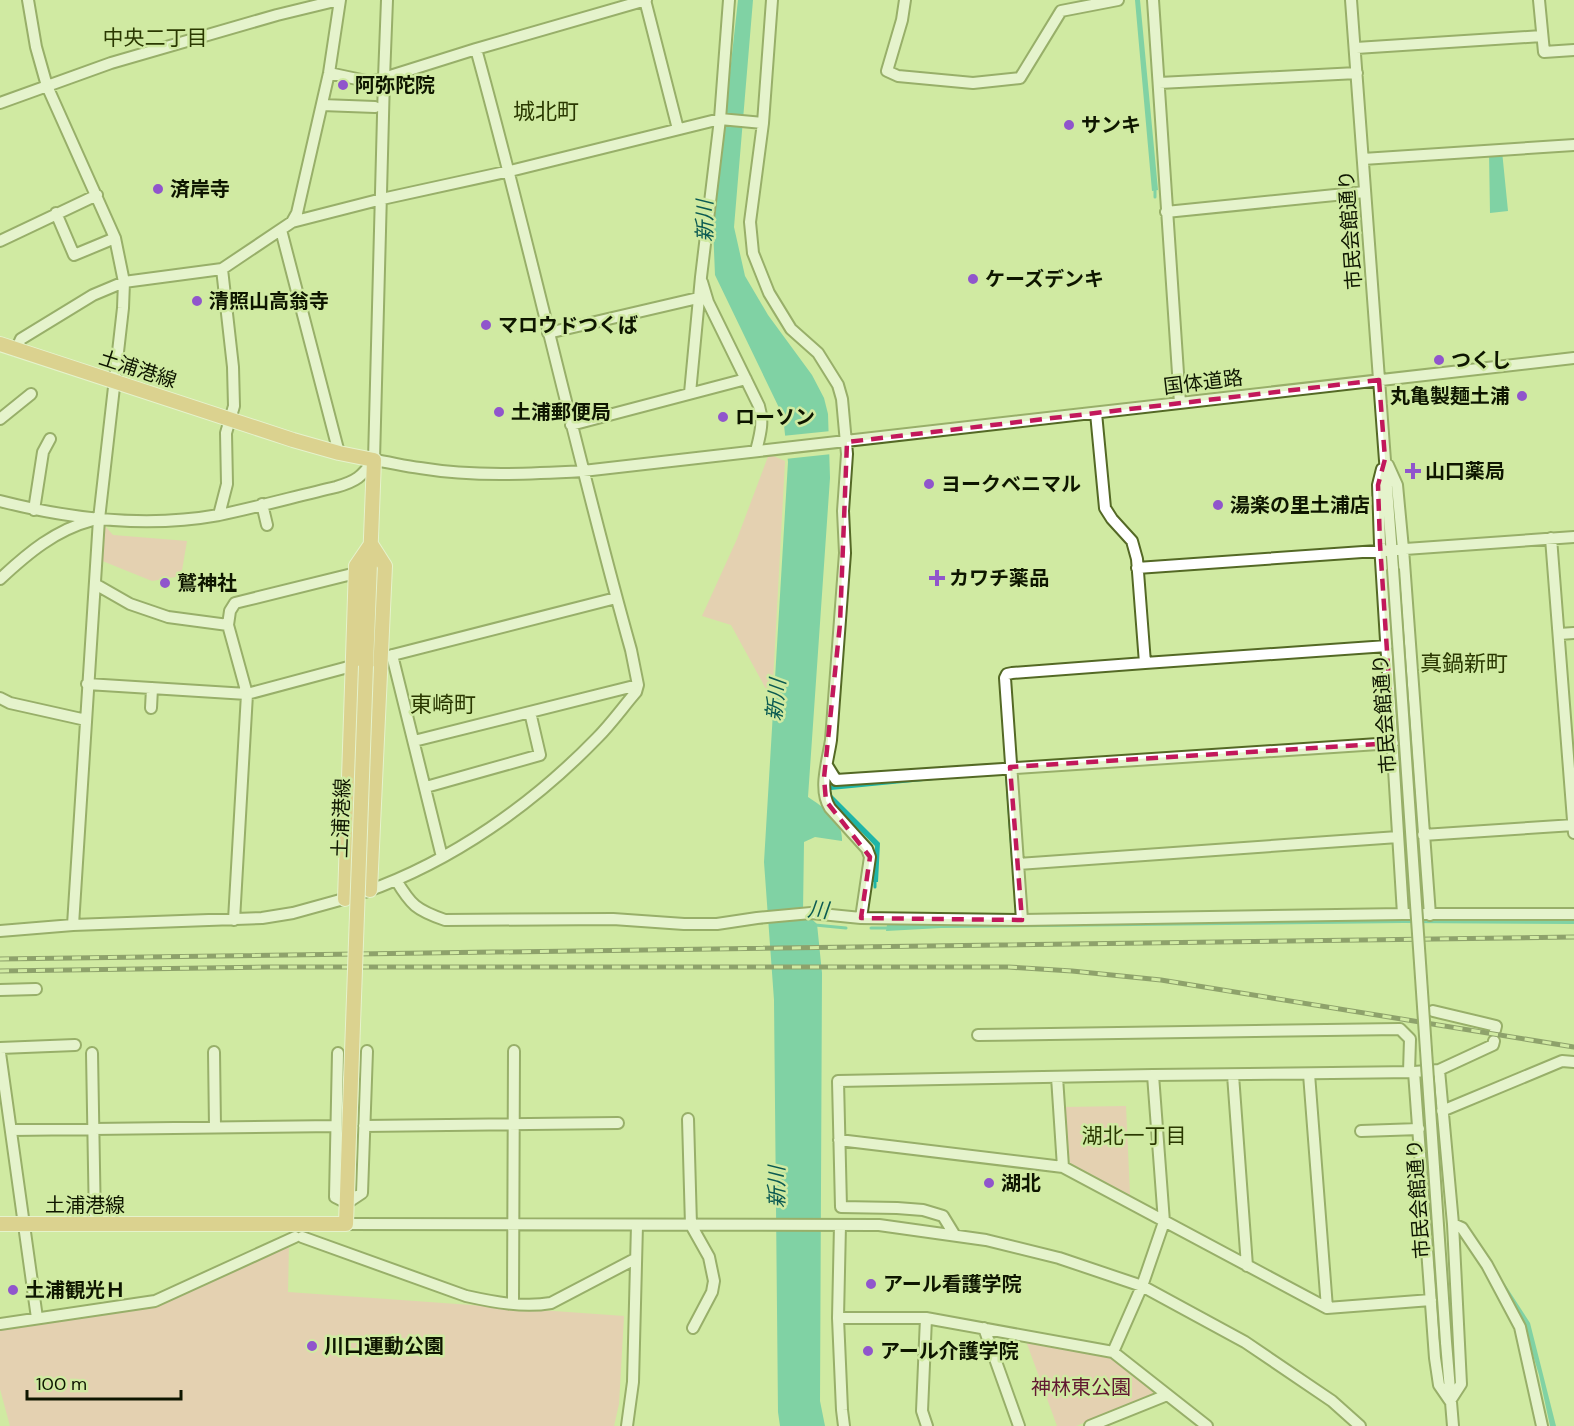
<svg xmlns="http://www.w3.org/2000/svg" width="1574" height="1426" font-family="'DM Sans','Noto Sans JP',sans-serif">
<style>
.green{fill:#fdb3c4}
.water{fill:#1fb5a7}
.pier{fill:#d0eaa2}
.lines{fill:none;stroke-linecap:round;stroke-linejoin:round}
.stream{stroke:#1fb5a7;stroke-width:3}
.minor-casing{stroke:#546925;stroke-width:14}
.major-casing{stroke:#fff;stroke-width:16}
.minor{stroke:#fff;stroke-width:10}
.major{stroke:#e8b679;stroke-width:14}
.rail-casing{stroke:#3f4c29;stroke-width:5}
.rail{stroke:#d0eaa2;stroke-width:3;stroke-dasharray:9;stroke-linecap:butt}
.minor-bridge-casing{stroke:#546925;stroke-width:14;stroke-linecap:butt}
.major-bridge-casing{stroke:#fff;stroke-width:16;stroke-linecap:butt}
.minor-bridge{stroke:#fff;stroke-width:10}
.major-bridge{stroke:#e8b679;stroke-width:14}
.marked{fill:none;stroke:#c2185b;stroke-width:4.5;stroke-dasharray:12 8;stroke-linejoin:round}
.poi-dot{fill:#9055cc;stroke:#d0eaa2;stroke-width:2}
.labels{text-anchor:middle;stroke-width:5;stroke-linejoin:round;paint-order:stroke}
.poi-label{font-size:20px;font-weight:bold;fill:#0e1600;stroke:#d0eaa2;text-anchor:start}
.street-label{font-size:20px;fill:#0e1600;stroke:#d0eaa2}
.park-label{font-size:20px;fill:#621931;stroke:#d0eaa2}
.neighbourhood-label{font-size:21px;fill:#2a3801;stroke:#d0eaa2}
.water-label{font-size:21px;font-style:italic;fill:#0b5a52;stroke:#d0eaa2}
.quarter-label{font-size:22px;fill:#2a3801;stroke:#d0eaa2}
</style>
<rect width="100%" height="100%" fill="#d0eaa2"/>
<!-- green -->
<path class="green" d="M769,454l16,7 -13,239 -41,-75 -29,-9 35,-77z
M103,524l10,11 74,6 -6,35 -29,5 -52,-21z
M1126,1106l4,89 -60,-32 -5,-56z
M289,1245l-1,47 336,24 -5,88 -5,22h-604l-10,-37v-61l155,-24z
M1026,1341l84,15 44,34 -2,6 -76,30h-19z"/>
<!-- water -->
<path class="water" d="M738,0h15l-19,227 11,49 23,39 44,60 12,23 4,16 2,64 -22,319c16,11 35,22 34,44l-27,-4 -11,5 -1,69 14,13 5,49 -2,428 5,25h-45l-2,-14 -4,-412 -10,-138 24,-400 -5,-46 -68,-141 -2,-49z
M1135,0h5l18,190 -6,1z
M1502,151l6,60 -18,2 -1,-61z
M1008,769l8,89h-5l-6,-85 -174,17 1,5 48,48 -2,39h-5l2,-36 -43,-44 -5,-16z
M1574,917v7l-171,-1 -462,5 -55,3 1,-6 54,-3z
M1466,1224l64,99 26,103h-6l-11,-51 -15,-50 -60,-95z"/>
<!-- pier -->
<path class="pier" d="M831,431l1,23 -47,5 -3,-23z"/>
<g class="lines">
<!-- stream -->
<path class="stream" d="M1155,187v10
M875,887v-8
M815,925l31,3
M871,928h18"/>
<!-- minor casing -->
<g class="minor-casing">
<path id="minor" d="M28,0l8,47 11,39 68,152 9,44 -1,26 -24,211 -26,406
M645,0l33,129
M772,0l-9,123 -13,99 3,31 16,40 22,36 27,24 20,32 4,14 5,55 -4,57 2,42 -14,187c-3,21 -13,50 -1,68l37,41 3,8 -9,61
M905,0l-3,20 -15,51 11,5 75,7 47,-5 41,-67 57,-11
M1153,0l27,403
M1351,0l42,569
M1539,0l5,52 30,-2
M1356,48l186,-12
M329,73l42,9 105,-33 170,-49
M1159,83l198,-10
M0,103l111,-40 166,-48 62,-15
M322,105l53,2
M1363,159l211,-14
M1166,212l199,-20
M56,213l18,42 41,-17
M292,222l5,-9 32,-140 11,-73
M281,230l58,223
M0,241l97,-46
M702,282l6,20 51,104c5,16 1,29 -3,45
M548,333l150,-35
M16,350l5,-11 72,-44 31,-13 98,-13
M690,393l11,-116 19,-158 9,-119
M0,419l31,-25
M571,425l175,-46
M374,460c15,2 30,6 46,8 54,9 109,6 163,3l991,-113
M1388,465l9,20 6,64 27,366
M1382,469l-4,16 2,59 23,370
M0,501c70,18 147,27 219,14 39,-8 78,-19 117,-28 21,-6 25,-10 38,-27l10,-382 3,-78
M262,504l5,21
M34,510l9,-58 7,-13
M219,515l8,-31 -1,-51 8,-27 -1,-39 -11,-98 70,-47 90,-23 128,-28 210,-52 43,4
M1551,538l23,295
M1137,568l437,-31
M0,579c28,-26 55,-49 93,-59
M95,584l35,20 38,13 60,8
M1559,634l15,-1
M392,655l50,202
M381,658l235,-60
M1145,663l242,-17
M87,684l160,10 105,-28
M0,698l10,5 76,17
M151,708l1,-20
M414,741l224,-56
M828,767l8,13 557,-37
M426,787l114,-32 -10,-43
M1423,835l151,-10
M1018,864l380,-27
M396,880c15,25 20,30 49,40l168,-1 71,5h33l40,-6 54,-5 50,5 161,2 381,-6h171
M365,892c88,-31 168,-88 232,-154 14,-14 26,-31 39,-46l2,-7 -7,-35c-56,-199 -100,-402 -155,-601
M234,920l13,-226 -19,-69 2,-14 5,-8 8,-2 109,-27
M1022,920l-17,-242 2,-4 5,-1 133,-10 -8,-104 -5,-18 -20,-22 -7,-11 -9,-95
M0,931l73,-6 189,-7 31,-5 58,-16
M0,990l36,-1
M1433,1011l63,15 -1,4
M978,1035l422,-6 10,10 -1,33
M0,1048l75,-3
M214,1052l1,75
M0,1053l37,265
M92,1053l3,171
M338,1053l-3,144 12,6 15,-10 5,-142
M1439,1070l14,154 8,160 -11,17 -11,-16 -4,-27 -21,-286z
M1439,1070l54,-25 1,-4
M1309,1074l18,234
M1153,1075l261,-3
M1233,1075l14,191
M1057,1077l6,90
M1442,1111l120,-50 12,1
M688,1119l3,106 18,32 5,24 -2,11 -19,36
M364,1126l254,-3
M11,1130l325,-4
M1361,1131l58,-2
M839,1140l224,27 264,141 104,-8
M346,1224l533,1 107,15 73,18 83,28 103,56 87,59 28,25
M1453,1224l9,4 25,37 33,62 22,99
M840,1225l-2,93 4,92 2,16
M954,1234l-11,-18 -20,-6 -26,-2 -56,-1 -3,-126 315,-6 11,147 -22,64 -29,66
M302,1237l164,59c27,6 58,12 85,7l84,-44
M513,1303l1,-252
M838,1318h88l187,34 94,74
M926,1318l-4,93 5,15
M0,1324l155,-23 140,-64
M984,1328l35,98
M1446,1342l7,84
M627,1426l6,-44 4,-157
M1090,1426l77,-31"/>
</g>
<!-- major casing -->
<g class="major-casing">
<path id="major" d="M0,344l293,96 46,13 35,7 -8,206
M370,890l15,-324 -14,-22
M345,899l11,-333 15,-22
M0,1224h346l3,-89"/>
</g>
<!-- minor -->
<use href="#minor" class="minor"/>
<!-- major -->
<use href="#major" class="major"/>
<!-- rail casing -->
<g class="rail-casing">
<path id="rail" d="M0,959l1574,-22
M0,971l269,-4h739l64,4 89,9 413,67"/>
</g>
<!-- rail -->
<use href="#rail" class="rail"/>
<!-- minor-bridge casing -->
<g class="minor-bridge-casing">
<path id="minor-bridge" d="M1393,569l53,773"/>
</g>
<!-- major-bridge casing -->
<g class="major-bridge-casing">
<path id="major-bridge" d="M349,1135l17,-469"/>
</g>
<!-- minor-bridge -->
<use href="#minor-bridge" class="minor-bridge"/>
<!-- major-bridge -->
<use href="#major-bridge" class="major-bridge"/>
</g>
<!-- marked area -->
<path d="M0 0H1574V1426H0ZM1379,380l6,79 -7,26 2,59 13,199 -383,24 12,153 -161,-2 9,-61 -44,-56 -2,-23 16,-154 7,-182z" fill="#d0eaa2" fill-opacity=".55" fill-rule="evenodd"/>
<path class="marked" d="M1379,380l6,79 -7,26 2,59 13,199 -383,24 12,153 -161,-2 9,-61 -44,-56 -2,-23 16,-154 7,-182z"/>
<!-- markers -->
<g class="poi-dot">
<circle cx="343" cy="85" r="6"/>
<circle cx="1069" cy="125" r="6"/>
<circle cx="158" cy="189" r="6"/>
<circle cx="973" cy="279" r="6"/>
<circle cx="197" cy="301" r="6"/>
<circle cx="486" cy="325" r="6"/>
<circle cx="1439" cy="360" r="6"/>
<circle cx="1522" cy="396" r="6"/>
<circle cx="499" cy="412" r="6"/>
<circle cx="723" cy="417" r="6"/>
<path d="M1410 462h6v6h6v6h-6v6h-6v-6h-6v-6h6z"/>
<circle cx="929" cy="484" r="6"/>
<circle cx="1218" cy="505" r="6"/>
<path d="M934 569h6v6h6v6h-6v6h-6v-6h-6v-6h6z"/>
<circle cx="165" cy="583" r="6"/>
<circle cx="989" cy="1183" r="6"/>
<circle cx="871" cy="1284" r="6"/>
<circle cx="13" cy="1290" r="6"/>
<circle cx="312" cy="1346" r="6"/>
<circle cx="868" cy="1351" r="6"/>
</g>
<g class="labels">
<!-- poi labels -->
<g class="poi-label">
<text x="355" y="92">阿弥陀院</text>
<text x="1081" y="132">サンキ</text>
<text x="170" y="196">済岸寺</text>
<text x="985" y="286">ケーズデンキ</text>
<text x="209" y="308">清照山高翁寺</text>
<text x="498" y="332">マロウドつくば</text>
<text x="1451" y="367">つくし</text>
<text x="1510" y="403" text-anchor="end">丸亀製麺土浦</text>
<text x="511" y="419">土浦郵便局</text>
<text x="735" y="424">ローソン</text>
<text x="1425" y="478">山口薬局</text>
<text x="941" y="491">ヨークベニマル</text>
<text x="1230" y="512">湯楽の里土浦店</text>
<text x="949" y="585">カワチ薬品</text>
<text x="177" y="590">鷲神社</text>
<text x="1001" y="1190">湖北</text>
<text x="883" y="1291">アール看護学院</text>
<text x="25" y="1297">土浦観光Ｈ</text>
<text x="324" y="1353">川口運動公園</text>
<text x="880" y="1358">アール介護学院</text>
</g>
<!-- street labels -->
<g class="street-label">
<text transform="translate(1350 230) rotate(-94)" y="7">市民会館通り</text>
<text transform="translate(138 369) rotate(18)" y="7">土浦港線</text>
<text transform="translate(1203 382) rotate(-7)" y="7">国体道路</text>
<text transform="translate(1384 714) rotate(-94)" y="7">市民会館通り</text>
<text transform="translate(341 818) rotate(-88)" y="7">土浦港線</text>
<text transform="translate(1418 1199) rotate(-94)" y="7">市民会館通り</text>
<text x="85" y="1212">土浦港線</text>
</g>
<!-- park labels -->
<g class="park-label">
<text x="1081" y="1394">神林東公園</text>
</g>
<!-- neighbourhood labels -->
<g class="neighbourhood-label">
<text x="155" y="45">中央二丁目</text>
<text x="1134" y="1143">湖北一丁目</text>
</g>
<!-- water labels -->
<g class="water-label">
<text transform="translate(705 221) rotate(-90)" y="7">新川</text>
<text transform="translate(776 700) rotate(-84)" y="7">新川</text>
<text transform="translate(818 910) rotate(5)" y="7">川</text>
<text transform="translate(777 1187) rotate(-90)" y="7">新川</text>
</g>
<!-- quarter labels -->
<g class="quarter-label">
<text x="546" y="119">城北町</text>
<text x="1464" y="671">真鍋新町</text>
<text x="443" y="712">東崎町</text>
</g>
</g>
<!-- scale -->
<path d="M27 1390v9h154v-9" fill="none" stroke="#0e1600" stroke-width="3"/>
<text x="36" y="1390" font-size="18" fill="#0e1600" stroke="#d0eaa2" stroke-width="4.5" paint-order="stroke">100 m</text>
</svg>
